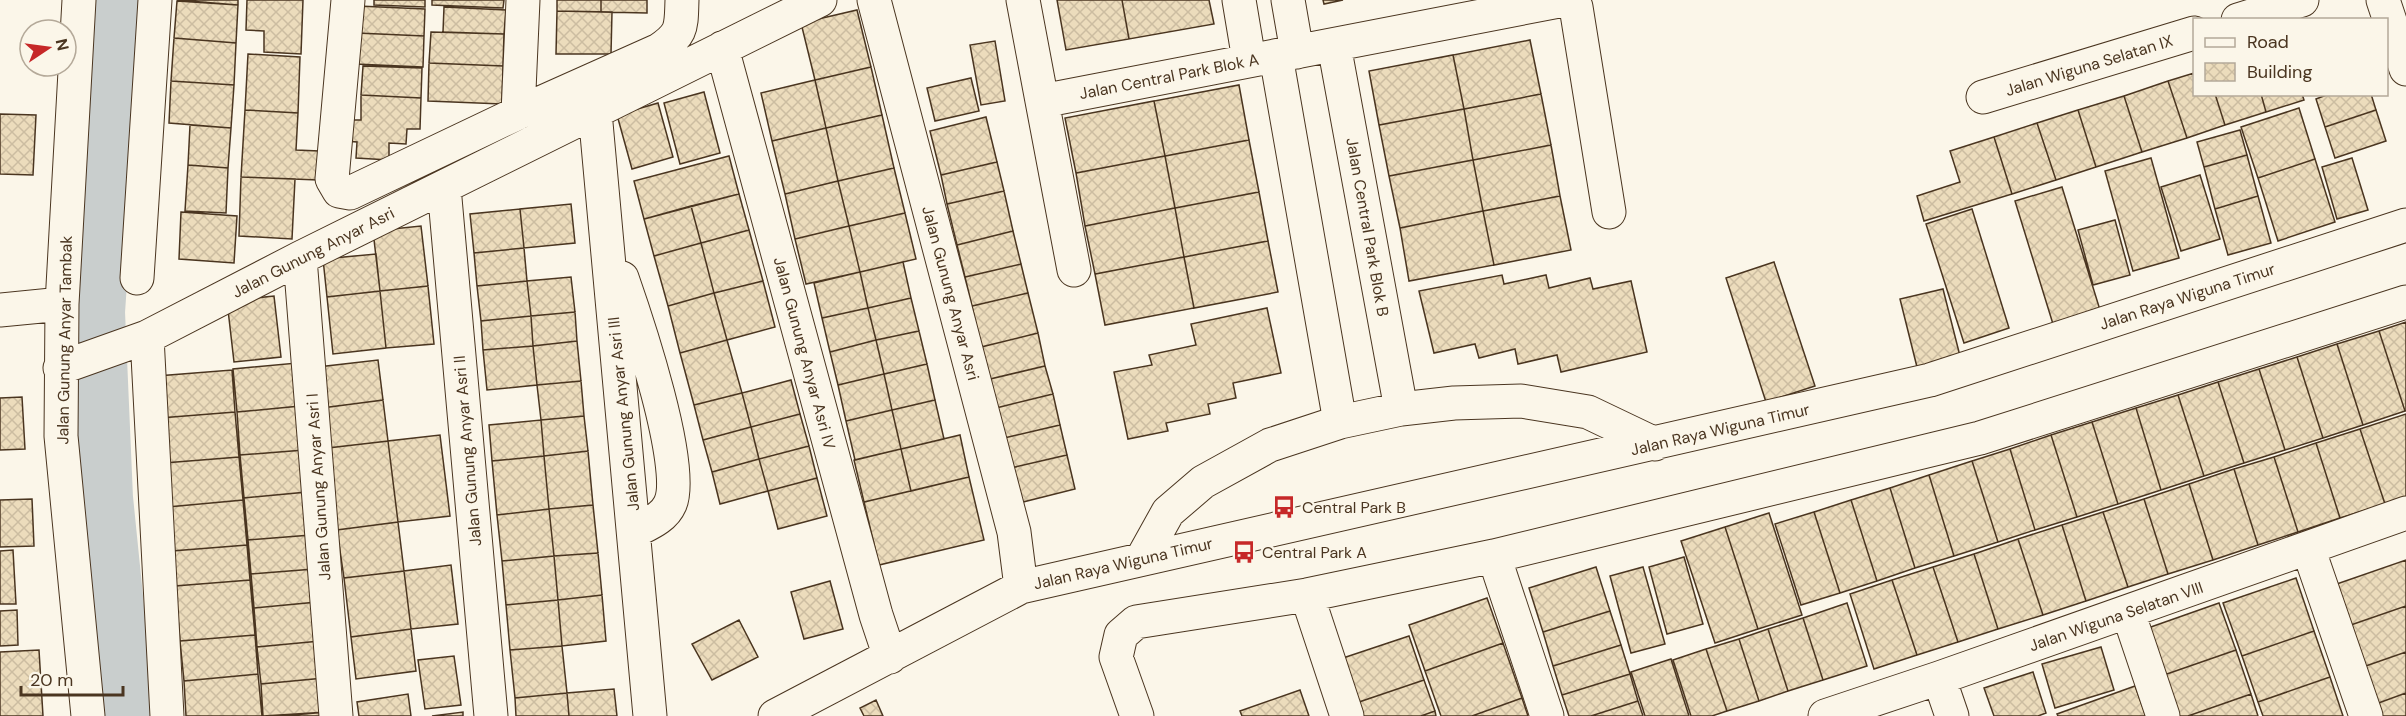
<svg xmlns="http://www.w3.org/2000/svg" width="2406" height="716" font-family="'DM Sans',sans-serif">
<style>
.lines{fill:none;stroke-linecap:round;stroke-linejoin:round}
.river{stroke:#c9cecd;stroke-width:62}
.building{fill:url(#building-cross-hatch);stroke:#4a3520;stroke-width:1.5}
.minor-casing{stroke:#4a3520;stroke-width:35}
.minor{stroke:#fbf6e9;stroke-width:33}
.labels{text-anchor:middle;stroke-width:4.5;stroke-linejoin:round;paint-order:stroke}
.street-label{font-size:16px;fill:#4a3520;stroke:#fbf6e9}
.poi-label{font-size:16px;fill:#4a3520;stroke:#fbf6e9;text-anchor:start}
</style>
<defs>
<pattern id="building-cross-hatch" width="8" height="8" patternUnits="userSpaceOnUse" patternTransform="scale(1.5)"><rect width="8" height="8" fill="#ecdcbc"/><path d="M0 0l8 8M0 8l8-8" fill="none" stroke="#ccbda1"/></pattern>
</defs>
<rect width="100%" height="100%" fill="#fbf6e9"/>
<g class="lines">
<!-- river -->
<path class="river" d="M115,0l-21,312 8,186 22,218"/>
</g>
<!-- building -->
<path class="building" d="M177,0h61v5z
M247,0h56l-2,54 -37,-2v-21l-18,-1z
M374,0h51v7l-51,-2z
M432,0h72l-1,8 -71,-3z
M557,0h44v12l-44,-1z
M601,0h46v13l-46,-1z
M1057,0h65l7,39 -63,11z
M1122,0h87l5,24 -85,15z
M1323,0h20l-19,4z
M177,1l61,4 -2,38 -62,-5z
M358,6l67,3 -1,27 -67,-3z
M444,7l62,3 -2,24 -61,-2z
M857,10l14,57 -56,13 -14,-57z
M557,11l55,1 -1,42h-55z
M431,32l73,2 -1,32 -74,-3z
M357,33l67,3 -1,31 -68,-3z
M174,38l62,5 -2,42 -63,-4z
M1530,40l11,54 -77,15 -11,-54z
M995,41l10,60 -24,4 -11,-60z
M248,54l52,3 -2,56 -53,-3z
M1453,55l11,54 -85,16 -10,-54z
M429,63l74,3 -1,38 -74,-3z
M363,66l59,2 -1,30 -60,-3z
M871,67l11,48 -56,13 -11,-48z
M2194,73v21h21l10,31 -38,13 -19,-57z
M971,78l8,33 -44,10 -8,-33z
M815,80l11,48 -54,13 -11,-48z
M171,81l63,4 -3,43 -62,-5z
M2168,81l19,57 -45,14 -18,-56z
M1239,85l10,55 -84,16 -11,-55z
M704,92l16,61 -40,11 -16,-61z
M1541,94l10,51 -78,15 -9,-51z
M2215,94h46l5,18 -41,13z
M2261,94h41l2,6 -38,12z
M2329,94h42l5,16 -51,17 -9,-28z
M361,95l60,3 -1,31h-13l-1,15 -17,-1v17l-33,-2 1,-16 -11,-1 1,-21h14z
M2124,96l18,56 -46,15 -18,-57z
M1154,101l11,55 -89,17 -11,-55z
M658,103l15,54 -41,12 -15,-54z
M2299,108l16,51 -57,19 -17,-51z
M1464,109l9,51 -84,16 -10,-51z
M245,110l53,3 -2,37 23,1 -1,29 -77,-3z
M2078,110l18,57 -40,13 -19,-57z
M2376,110l10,31 -51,17 -10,-31z
M0,114l36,1 -3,60 -33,-1z
M882,115l12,53 -56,13 -12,-53z
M986,117l11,45 -56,13 -11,-44z
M2037,123l19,57 -44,14 -18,-57z
M190,125l41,3 -3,40 -40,-3z
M826,128l12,53 -53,13 -13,-53z
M2240,130l7,25 -43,12 -7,-25z
M1994,137l18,57 -88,27 -7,-25 43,-14 -10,-31z
M1249,140l10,52 -84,16 -10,-52z
M1551,145l9,51 -77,15 -10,-51z
M2247,155l11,41 -43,13 -11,-42z
M729,156l10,38 -95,25 -10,-38z
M1165,156l10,52 -90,18 -9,-53z
M2151,158l28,100 -46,13 -28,-100z
M2352,158l16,52 -31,9 -15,-52z
M2315,159l20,63 -57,19 -20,-63z
M1473,160l10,51 -83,17 -11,-52z
M997,162l7,29 -57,13 -6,-29z
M188,165l40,3 -2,45 -41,-2z
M894,168l11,45 -56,13 -11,-45z
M2200,175l20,64 -39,12 -20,-64z
M241,177l54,2 -3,60 -53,-3z
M838,181l11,45 -54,13 -10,-45z
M2062,187l38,123 -47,14 -38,-123z
M1004,191l9,40 -56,14 -10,-41z
M1259,192l9,49 -84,16 -9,-49z
M739,194l10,36 -48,13 -10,-37z
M1560,196l11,54 -77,15 -11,-54z
M2258,196l13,47 -43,12 -13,-46z
M571,204l4,39 -51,5 -4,-39z
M691,206l10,37 -47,13 -10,-37z
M1175,208l9,49 -89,17 -10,-48z
M520,209l4,39 -50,5 -4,-39z
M1972,209l37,119 -45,15 -38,-119z
M1483,211l11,54 -85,16 -9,-53z
M181,212l56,4 -3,47 -55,-4z
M905,213l11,46 -56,13 -11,-46z
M2115,220l15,55 -37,10 -15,-55z
M421,226l7,60 -48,5 -7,-60z
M849,226l11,46 -54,12 -11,-45z
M749,230l14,51 -49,12 -13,-50z
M1013,231l8,33 -56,13 -8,-32z
M1268,241l10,51 -84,16 -10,-51z
M701,243l13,50 -46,13 -14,-50z
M524,248l3,33 -50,5 -3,-33z
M376,254l4,37 -53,6 -4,-38z
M1184,257l10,51 -89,17 -10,-51z
M903,262l8,36 -43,10 -8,-36z
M1774,262l41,124 -49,16 -40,-124z
M1021,264l7,29 -56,13 -7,-29z
M860,272l8,36 -46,10 -8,-35z
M1502,275l2,9 42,-9 3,13 41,-10 3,11 38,-8 16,71 -86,20 -4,-17 -39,9 -3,-15 -36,9 -4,-14 -41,9 -15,-62z
M571,277l4,35 -44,4 -4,-35z
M527,281l4,35 -50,5 -4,-35z
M763,281l12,46 -48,13 -13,-47z
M428,286l6,58 -48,4 -6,-57z
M1943,289l17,67 -43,11 -17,-68z
M380,291l6,57 -53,6 -6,-57z
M714,293l13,47 -47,13 -12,-47z
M1028,293l10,40 -57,14 -9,-41z
M274,296l7,61 -47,5 -7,-61z
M911,298l8,33 -43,9 -8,-32z
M868,308l8,32 -46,12 -8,-34z
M1267,308l14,65 -48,10 3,15 -28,6 2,10 -44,9 2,8 -40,8 -14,-67 38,-7 -3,-10 47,-10 -5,-21z
M575,312l2,29 -44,5 -2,-30z
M531,316l2,30 -50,4 -2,-29z
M2406,322v89h-1l-26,-80z
M919,331l8,33 -43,10 -8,-34z
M2379,331l26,80 -42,14 -26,-81z
M1038,333l7,33 -55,13 -9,-32z
M727,340l15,53 -48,12 -14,-52z
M876,340l8,34 -46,11 -8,-33z
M577,341l4,40 -44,4 -4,-39z
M2337,344l26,81 -40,13 -26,-81z
M533,346l4,39 -50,5 -4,-40z
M2297,357l26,81 -38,12 -26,-81z
M378,360l5,40 -61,8 -4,-41z
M297,363l3,43 -63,6 -4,-43z
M927,364l8,36 -43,10 -8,-36z
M1045,366l8,28 -57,14 -6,-29z
M2259,369l26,81 -41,13 -26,-81z
M232,370l3,42 -75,6 -3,-42z
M884,374l8,36 -46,11 -8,-36z
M791,380l9,34 -49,13 -9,-34z
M581,381l3,35 -43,4 -4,-35z
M2218,382l26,81 -40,13 -26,-81z
M742,393l9,34 -48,13 -9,-35z
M1053,394l7,31 -56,13 -8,-30z
M2178,395l26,81 -43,14 -25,-82z
M22,397l3,52 -25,1v-52z
M383,400l5,41 -60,7 -6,-40z
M935,400l9,39 -43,10 -9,-39z
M300,406l4,44 -64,5 -3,-43z
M2136,408l25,82 -43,14 -26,-82z
M892,410l9,39 -46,11 -9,-39z
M235,412l4,45 -75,6 -4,-45z
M800,414l9,32 -50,13 -8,-32z
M2406,414v83l-21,7 -25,-75z
M584,416l4,35 -44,5 -3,-36z
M541,420l3,36 -52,5 -3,-36z
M2092,422l26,82 -41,13 -26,-82z
M1060,425l7,30 -56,13 -7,-30z
M751,427l8,32 -47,13 -9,-32z
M2360,429l25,75 -45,14 -24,-75z
M440,435l10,81 -52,6 -10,-81z
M960,435l9,42 -58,14 -10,-42z
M2051,435l26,82 -42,13 -25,-81z
M388,441l10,81 -61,8 -9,-82z
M2316,443l24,75 -42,14 -24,-75z
M809,446l8,32 -49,13 -9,-32z
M901,449l10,42 -47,11 -10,-42z
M2010,449l25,81 -37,12 -26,-81z
M304,450l3,42 -63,6 -4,-43z
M588,451l5,54 -44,4 -5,-53z
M1067,455l8,34 -56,14 -8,-35z
M544,456l5,53 -52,6 -5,-54z
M239,457l4,43 -75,7 -4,-44z
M2274,457l24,75 -40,13 -24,-76z
M759,459l9,32 -48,13 -8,-32z
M1972,461l26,81 -44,14 -25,-81z
M2234,469l24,76 -45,15 -24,-76z
M1929,475l25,81 -39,12 -25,-80z
M969,477l15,63 -105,25 -15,-63z
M817,478l10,38 -49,13 -10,-38z
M2189,484l24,76 -45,14 -24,-75z
M1890,488l25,80 -38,13 -26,-81z
M307,492l4,43 -63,5 -4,-42z
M32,499l2,47 -34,1v-47z
M2144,499l24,75 -40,13 -25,-75z
M243,500l4,45 -75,6 -4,-44z
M1851,500l26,81 -37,12 -26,-81z
M593,505l5,48 -44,3 -5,-47z
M549,509l5,47 -52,5 -5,-46z
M1814,512l26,81 -39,12 -26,-81z
M2103,512l25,75 -42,14 -24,-76z
M1769,513l33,102 -44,14 -33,-102z
M398,522l6,49 -60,7 -7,-48z
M2062,525l24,76 -43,14 -25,-76z
M1725,527l33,102 -43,14 -34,-102z
M311,535l3,34 -63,5 -3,-34z
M2018,539l25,76 -45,14 -24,-75z
M247,545l3,35 -75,6 -3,-35z
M13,550l3,54h-16v-53z
M598,553l4,42 -44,5 -4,-44z
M1974,554l24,75 -40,13 -25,-75z
M554,556l4,44 -52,5 -4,-44z
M1684,557l19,67 -36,10 -18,-67z
M2406,560v46l-61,21 -14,-41z
M451,565l7,59 -47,5 -7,-58z
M1596,567l14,44 -67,21 -14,-44z
M1643,567l22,77 -34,9 -21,-77z
M1933,567l25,75 -41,13 -25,-75z
M314,569l3,33 -63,6 -3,-34z
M404,571l7,58 -60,8 -7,-59z
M2296,578l18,53 -72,25 -19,-53z
M250,580l5,55 -75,6 -5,-55z
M1892,580l25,75 -43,14 -24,-75z
M830,581l13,48 -39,10 -13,-47z
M602,595l4,46 -44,5 -4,-46z
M1487,598l16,45 -78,28 -16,-46z
M558,600l4,46 -52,4 -4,-45z
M317,602l3,39 -63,6 -3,-39z
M1847,603l20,63 -44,14 -20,-62z
M2219,603l17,47 -72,25 -16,-47z
M2406,606v46l-46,16 -15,-41z
M17,610l1,35 -18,1v-35z
M1610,611l11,34 -68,21 -10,-34z
M1803,618l20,62 -35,11 -20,-62z
M739,620l19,37 -46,23 -20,-36z
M411,629l5,42 -60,8 -5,-42z
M1768,629l20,62 -29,10 -20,-62z
M2314,631l16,46 -72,25 -16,-46z
M255,635l3,39 -74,7 -4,-40z
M1409,636l15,44 -65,22 -16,-44z
M1739,639l20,62 -32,10 -21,-62z
M320,641l4,37 -63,6 -4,-37z
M1503,643l19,55 -50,18h-31l-16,-45z
M1621,645l9,29 -68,21 -9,-29z
M562,646l5,47 -52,5 -5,-48z
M2101,647l13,43 -59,18 -13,-44z
M1706,649l21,62 -15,5h-21l-18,-56z
M39,650l4,66h-43v-64z
M2236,650l15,44 -63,22h-9l-15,-41z
M2406,652v41l-33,12 -13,-37z
M454,656l7,49 -36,4 -7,-49z
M1671,659l18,57h-44l-14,-44z
M2033,672l13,41 -8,3h-44l-10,-28z
M258,674l4,42h-76l-2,-35z
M1630,674l8,27 -47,15h-22l-7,-21z
M2330,677l13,39h-80l-5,-14z
M324,678l3,34 -64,4 -2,-32z
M1424,680l11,31 -14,5h-58l-4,-14z
M2135,686l11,30h-88l-1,-2z
M614,689l3,27h-48l-2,-23z
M1300,690l9,26h-67l-2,-5z
M567,693l2,23h-53l-1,-18z
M2406,693v23h-30l-3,-11z
M408,694l3,22h-52l-2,-14z
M2251,694l7,22h-70z
M1522,698l6,18h-56z
M876,700l7,16h-19l-4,-8z
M1638,701l5,15h-52z
M1435,711l1,5h-15z
M327,712v4h-45z
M463,712v4h-31z"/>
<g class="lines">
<!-- minor casing -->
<g class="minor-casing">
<path id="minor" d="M79,0l-17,304 -1,132 27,280
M348,0l-16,179 7,12 11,2 168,-80 141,-63c24,-16 22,-23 23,-50
M874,0l140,532 7,55
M1023,0l19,101
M1239,0l10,60
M1288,0l9,52
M1569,0l7,7 33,205
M2383,0l23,69
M2238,20l64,-20
M1334,45l67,364
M722,48l154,567 14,42
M1276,56l64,366
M1983,97l211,-64
M595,112l55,604
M518,113l5,-113
M444,187l47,529
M300,258l36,458
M1074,270l-32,-169 522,-101
M137,278l18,-278
M622,278c14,40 65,191 48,226 -6,14 -22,20 -35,27
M0,310l62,-6
M60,368l87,-31
M2308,548l58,168
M1494,556l53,160
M1143,557l25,-45 35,-30 67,-37 70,-23 61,-13 53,-6 67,-2 67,11 67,32
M1307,595l40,121
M2128,612l35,104
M1939,678l13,38
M167,716l-20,-379 153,-79 520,-258
M775,716l246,-129 909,-207 476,-155
M1137,716l-21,-59 5,-22 15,-13 171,-27 187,-39 486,-118 426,-136
M1825,716l114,-38 467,-165"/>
</g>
<!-- minor -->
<use href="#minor" class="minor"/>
</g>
<!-- icons -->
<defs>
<g id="bus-bare" transform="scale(1.8)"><path d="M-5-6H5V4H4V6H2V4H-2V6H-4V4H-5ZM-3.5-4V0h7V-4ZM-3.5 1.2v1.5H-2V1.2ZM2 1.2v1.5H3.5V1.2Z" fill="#c62828" stroke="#fbf6e9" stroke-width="2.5" paint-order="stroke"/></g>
</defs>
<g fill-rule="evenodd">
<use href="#bus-bare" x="1284" y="507"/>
<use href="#bus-bare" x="1244" y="552"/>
</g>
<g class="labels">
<!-- street labels -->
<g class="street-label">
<text transform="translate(2089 65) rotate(-17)" y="6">Jalan Wiguna Selatan IX</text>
<text transform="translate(1169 76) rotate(-11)" y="6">Jalan Central Park Blok A</text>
<text transform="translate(1368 227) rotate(80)" y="6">Jalan Central Park Blok B</text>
<text transform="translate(313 252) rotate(-27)" y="6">Jalan Gunung Anyar Asri</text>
<text transform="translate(951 293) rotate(75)" y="6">Jalan Gunung Anyar Asri</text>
<text transform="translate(2187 296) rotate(-18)" y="6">Jalan Raya Wiguna Timur</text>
<text transform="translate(64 340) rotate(-89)" y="6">Jalan Gunung Anyar Tambak</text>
<text transform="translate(805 353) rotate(75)" y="6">Jalan Gunung Anyar Asri IV</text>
<text transform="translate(623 414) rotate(-96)" y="6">Jalan Gunung Anyar Asri III</text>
<text transform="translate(1720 429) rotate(-13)" y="6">Jalan Raya Wiguna Timur</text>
<text transform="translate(467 451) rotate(-95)" y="6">Jalan Gunung Anyar Asri II</text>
<text transform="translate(318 487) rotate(-94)" y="6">Jalan Gunung Anyar Asri I</text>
<text transform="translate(1123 563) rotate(-13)" y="6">Jalan Raya Wiguna Timur</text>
<text transform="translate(2116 616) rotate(-19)" y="6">Jalan Wiguna Selatan VIII</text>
</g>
<!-- poi labels -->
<g class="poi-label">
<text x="1302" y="513">Central Park B</text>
<text x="1262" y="558">Central Park A</text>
</g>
</g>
<!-- legend -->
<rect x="2193" y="18" width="195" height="78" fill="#fbf6e9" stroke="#b4a999" stroke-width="1.5"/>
<rect x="2205" y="38" width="30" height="9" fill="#fbf6e9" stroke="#b4a999" stroke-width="1.5"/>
<text x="2247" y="48" font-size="18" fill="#4a3520">Road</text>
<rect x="2205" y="63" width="30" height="18" fill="url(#building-cross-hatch)" stroke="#b4a999" stroke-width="1.5"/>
<text x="2247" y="78" font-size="18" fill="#4a3520">Building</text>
<!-- north arrow -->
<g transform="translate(48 48) rotate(77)"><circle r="28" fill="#fbf6e9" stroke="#b4a999" stroke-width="1.5"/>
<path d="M0-4.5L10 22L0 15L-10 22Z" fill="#c62828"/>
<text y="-9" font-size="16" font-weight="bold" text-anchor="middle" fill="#4a3520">N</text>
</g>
<!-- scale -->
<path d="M21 686v9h102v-9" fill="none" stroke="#4a3520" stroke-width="3"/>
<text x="30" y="686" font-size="18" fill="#4a3520" stroke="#fbf6e9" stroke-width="4.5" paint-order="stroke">20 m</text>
</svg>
